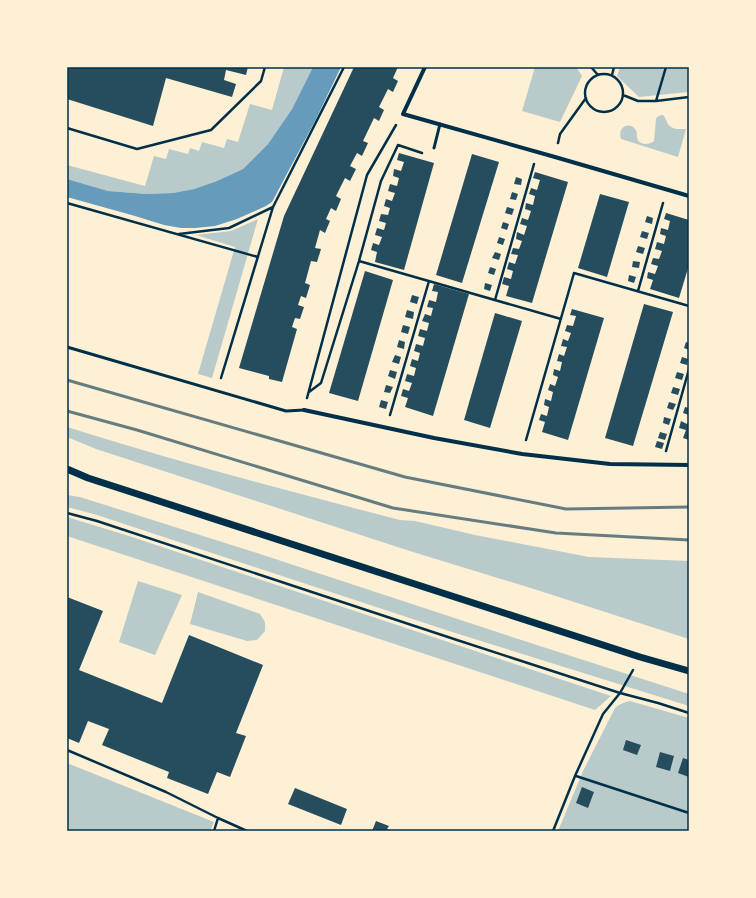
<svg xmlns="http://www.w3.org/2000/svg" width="756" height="898" font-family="'Golos Text',sans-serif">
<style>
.green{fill:#b9caca}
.water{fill:#669bbc}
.building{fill:#264d5e}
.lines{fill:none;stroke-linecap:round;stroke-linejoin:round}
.path{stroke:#003049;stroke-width:2.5}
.service{stroke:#003049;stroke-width:3}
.minor{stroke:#003049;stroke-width:4}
.tertiary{stroke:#003049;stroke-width:7}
.rail{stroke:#657d81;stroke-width:3}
.neatline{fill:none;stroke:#003049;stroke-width:1.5}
</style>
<rect width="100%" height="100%" fill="#fdf0d5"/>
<!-- green -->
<path class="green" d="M284,67h29l-21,42 -24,35 -25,25 -26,12 -23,8 -21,4 -27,1 -38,-3 -41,-12v-14l78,21 9,-30 12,3 3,-10 19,5 2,-6 9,3 3,-9 22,6 3,-9 11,3 12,-38 22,6z
M535,67h41l6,9 -22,46 -38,-11z
M620,67h69v25l-50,5 -22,-21z
M661,115h2c3,3 3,6 5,9 4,6 12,5 18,5l-8,28 -57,-18c-4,-13 9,-17 14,-10 4,4 -1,10 6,14 4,2 9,1 13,-2l2,-22 1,-2z
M258,219l-46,159 -14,-4 37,-127 -39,-12 35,-4z
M67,427c110,35 221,64 333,93l15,1 60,14 114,22 100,4v78l-152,-49 -124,-38 -317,-103 -29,-12z
M67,495l13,2 180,57 252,83 177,57v12l-240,-75 -352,-116 -30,-8z
M67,517l62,19 482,160 -16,14 -528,-174z
M138,581l44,14 -27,60 -36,-13z
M198,592l62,22 5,8v9l-8,9 -10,1 -57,-17z
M630,701l59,17v113h-131l25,-60 32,-63c5,-4 9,-6 15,-7z
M67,763l147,59 -4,9h-143z"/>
<!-- water -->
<path class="water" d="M313,67h28l-26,54 -43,81 -6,4 -29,13 -22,7 -20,2h-14l-17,-3 -29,-9 -68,-19v-18l41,12 38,3 27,-1 21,-4 23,-8 26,-12 25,-25 24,-35z"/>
<!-- building -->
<path class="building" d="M67,67h181l-2,8 -20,-5 -2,10 12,4 -4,13 -66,-19 -13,48 -86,-27z
M354,67h44l-5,11 5,3 -5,11 -5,-3 -9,18 5,3 -5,11 -5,-3 -11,23 5,2 -6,13 -5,-3 -7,13 6,3 -6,12 -5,-3 -9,18 5,3 -5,12 -5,-3 -5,11 4,2 -5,12 -5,-3 -5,18 6,1 -4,13 -6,-1 -6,22 5,2 -4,13 -5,-2 -3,9 6,2 -4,12 -5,-1 -3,9 5,2 -15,53 -13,-3v-3l-30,-8 45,-152z
M399,153l35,10 -30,107 -29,-8 2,-10 -6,-2 2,-7 6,2 3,-8 -7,-2 2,-7 7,2 2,-7 -7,-2 2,-7 7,1 2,-7 -6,-2 2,-7 6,2 3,-8 -7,-2 2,-7 7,2 2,-8 -6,-2 1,-7 7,2 3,-9 -7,-2z
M472,154l27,8 -37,121 -26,-8z
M535,172l33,10 -36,121 -26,-7 3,-10 -7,-2 2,-7 7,2 2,-8 -6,-2 2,-7 6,2 3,-9 -7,-1 2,-6 6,1 3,-8 -6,-2 1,-7 7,3 3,-9 -7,-2 2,-6 6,2 3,-9 -6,-2 1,-6 7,2 2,-9 -6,-2 2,-6 6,2 3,-10 -7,-2z
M516,177l6,2 -1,6 -7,-1z
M512,192l6,2 -2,6 -6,-1z
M600,194l29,8 -22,75 -29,-9z
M507,207l7,2 -2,6 -7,-2z
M666,213l23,7v45l-10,33 -29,-9 3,-9 -6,-2 1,-6 7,2 3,-8 -7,-2 2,-6 6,1 3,-8 -7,-2 2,-7 7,2 2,-8 -6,-2 1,-6 7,2 2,-9 -6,-2z
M647,216l6,2 -1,6 -7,-2z
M503,222l6,2 -2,6 -6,-2z
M642,231l7,2 -2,6 -7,-2z
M499,237l6,2 -2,6 -6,-2z
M638,246l7,2 -2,6 -7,-2z
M495,252l6,2 -2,6 -7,-2z
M633,261l7,1 -1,6 -7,-1z
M490,267l6,2 -2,6 -6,-2z
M365,271l28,9 -35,121 -29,-8z
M629,275l7,2 -2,6 -6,-2z
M485,283l7,2 -2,6 -6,-2z
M434,284l35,10 -36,122 -28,-9 3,-9 -7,-2 2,-7 6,2 3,-8 -7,-2 2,-7 7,2 2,-8 -6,-2 2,-7 6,2 2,-8 -6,-2 2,-7 7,2 2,-8 -7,-2 2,-7 7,2 2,-8 -7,-2 3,-7 6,2 2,-8 -6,-1 2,-7 7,2 2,-10 -6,-1z
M412,295l7,2 -2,7 -7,-2z
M644,304l29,8 -40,134 -28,-8z
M572,309l32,9 -36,122 -26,-8 3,-10 -6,-2 2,-6 6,2 2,-9 -5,-2 1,-6 6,2 2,-9 -5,-2 2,-6 5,2 3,-9 -5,-2 1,-6 6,2 2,-9 -5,-1 2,-7 5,2 3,-9 -6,-1 2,-7 5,2 3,-8 -6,-2 2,-6 6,1 3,-10 -6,-1z
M407,310l7,2 -1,7 -8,-2z
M495,313l27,8 -32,107 -26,-8z
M403,325l7,2 -2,7 -7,-2z
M399,340l6,2 -1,7 -7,-2z
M686,342l3,1v7l-5,-2z
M395,355l6,2 -2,7 -7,-2z
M682,357l6,2 -1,6 -7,-2z
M390,370l7,2 -2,7 -7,-3z
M677,372l7,2 -2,6 -7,-2z
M386,385l7,2 -3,6 -6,-1z
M673,387l7,2 -2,6 -7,-2z
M381,400l7,2 -2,7 -7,-2z
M669,402l7,2 -3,6 -6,-2z
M685,407l4,1v7l-6,-2z
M664,417l7,2 -2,6 -6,-2z
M689,420v20l-6,-2 3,-8 -7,-2 2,-7 6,3z
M660,432l7,2 -2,6 -7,-2z
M657,441l7,2 -2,6 -7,-2z
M67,597l36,14 -24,59 83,33 27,-68 74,30 -27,68 10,3 -16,41 -13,-5 -9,22 -41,-16 2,-6 -67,-27 7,-16 -21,-8 -9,22 -12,-5z
M626,740l15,5 -4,10 -14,-5z
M660,752l14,4 -4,15 -14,-4z
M683,758l6,2v17l-11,-4z
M582,787l12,5 -6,16 -12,-5z
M295,788l52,21 -6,16 -53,-21z
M376,821l13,5 -2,3 5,2h-20z"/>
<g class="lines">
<!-- path -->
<path class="path" d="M591,67l7,8
M585 93a19 19 0 1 1 38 0a19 19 0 1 1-38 0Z
M612,75l2,-8
M623,95l15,6h18l33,-4
M656,101l10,-34
M67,128l70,21 74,-19 50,-49 4,-14
M558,143l2,-9 26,-36
M67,203l191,54
M179,234l50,-6 44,-21
M359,261l202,58
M638,291l25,-88
M495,300l39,-136
M221,378l52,-171 71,-140
M309,392l12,-9 38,-122 22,-80 17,-36 24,8
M307,398l60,-223 29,-50
M390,415l39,-134
M526,440l48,-167 115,33
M666,451l23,-82
M67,513l30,8 360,119 163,53 38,10 31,10
M67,750l99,42 52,26 29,13
M576,776l113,37
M214,831l4,-13
M553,831l22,-55 28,-62 17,-21 13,-23"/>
<!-- service -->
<path class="service" d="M434,148l6,-24
M67,347l219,64 18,-1"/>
<!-- minor -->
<path class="minor" d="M425,67l-22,47 152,43 134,39
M304,410l130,28 88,16 88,10 79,1"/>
<!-- tertiary -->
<path class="tertiary" d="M67,469l21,9 552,179 49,14"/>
<!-- rail -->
<path class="rail" d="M67,380l338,97 161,32 123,-2
M67,411l70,19 256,78 163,25 133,7"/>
</g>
<!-- border -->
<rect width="756" height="898" fill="none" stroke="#fdf0d5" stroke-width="136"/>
<rect x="68" y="68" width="620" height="762" class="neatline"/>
</svg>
